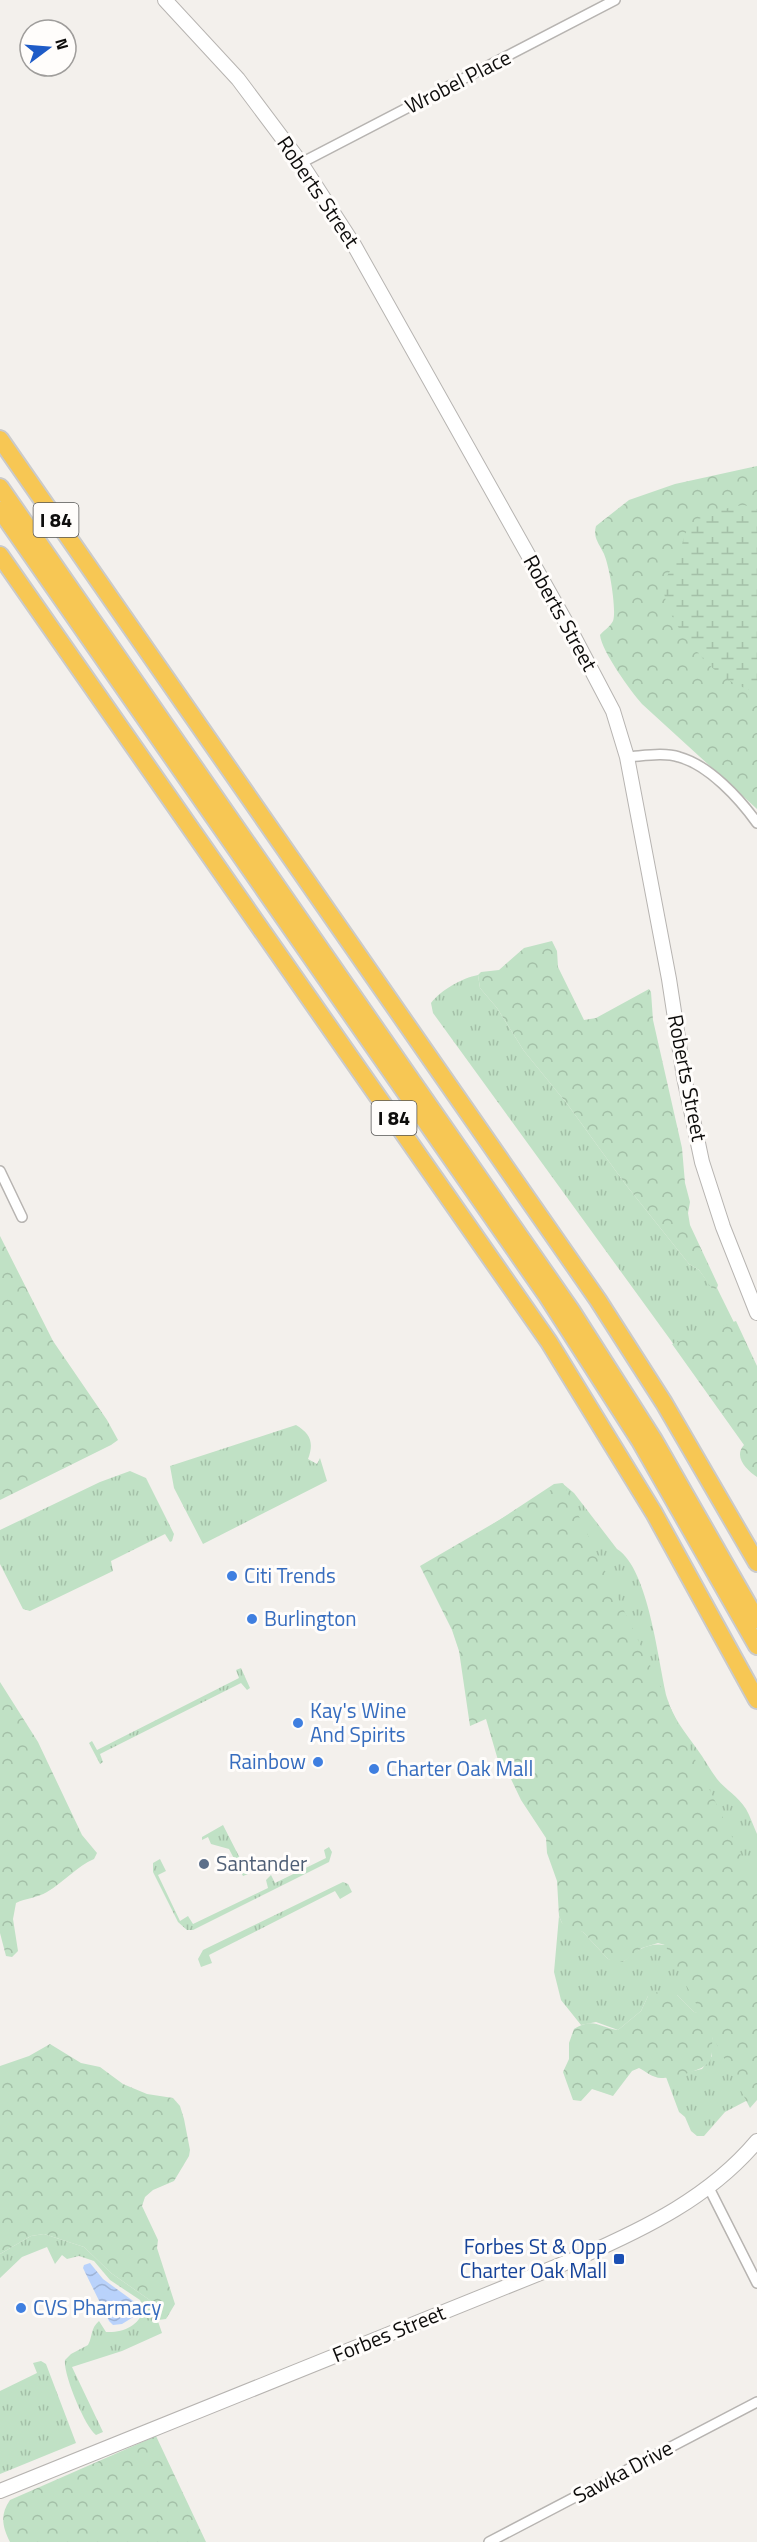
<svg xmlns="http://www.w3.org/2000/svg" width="757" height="2542" font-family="'Titillium Web',sans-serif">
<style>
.grass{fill:url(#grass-tufts)}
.forest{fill:url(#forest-crowns)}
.wetland{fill:url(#wetland-marsh)}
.water{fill:url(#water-waves)}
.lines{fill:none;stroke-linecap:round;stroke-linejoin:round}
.minor-casing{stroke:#b7b4b1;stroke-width:12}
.secondary-casing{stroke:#b7b4b1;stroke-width:16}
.motorway-casing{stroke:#cacaca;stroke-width:20}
.minor{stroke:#fff;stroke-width:9}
.secondary{stroke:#fff;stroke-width:14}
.motorway{stroke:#f7c754;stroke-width:16}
.shop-dot{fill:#3f7fe0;stroke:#fffdfb;stroke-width:2}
.service-dot{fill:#5c6f8a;stroke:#fffdfb;stroke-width:2}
.transit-dot{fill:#1a4fb4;stroke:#fffdfb;stroke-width:2}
.labels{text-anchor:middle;stroke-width:6;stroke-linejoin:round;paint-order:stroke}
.shield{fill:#fffdfb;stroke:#565554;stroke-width:1.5}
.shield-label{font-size:20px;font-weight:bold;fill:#0e0d0c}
.street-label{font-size:21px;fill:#0e0d0c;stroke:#fffdfb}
.shop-label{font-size:21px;fill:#366cbe;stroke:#fffdfb;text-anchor:start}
.service-label{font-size:21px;fill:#4e5e75;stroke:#fffdfb;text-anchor:start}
.transit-label{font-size:21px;fill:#164399;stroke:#fffdfb;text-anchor:end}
</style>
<defs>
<pattern id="grass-tufts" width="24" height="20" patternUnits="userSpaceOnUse" patternTransform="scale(1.5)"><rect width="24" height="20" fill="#c0e1c5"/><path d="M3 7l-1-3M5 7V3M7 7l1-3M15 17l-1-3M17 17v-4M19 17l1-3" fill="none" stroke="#a4c0a8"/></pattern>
<pattern id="forest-crowns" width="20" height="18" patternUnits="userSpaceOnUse" patternTransform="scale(1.5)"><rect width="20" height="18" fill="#c0e1c5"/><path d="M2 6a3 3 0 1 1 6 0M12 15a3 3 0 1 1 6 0" fill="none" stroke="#a4c0a8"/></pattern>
<pattern id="wetland-marsh" width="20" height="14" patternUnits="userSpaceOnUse" patternTransform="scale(1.5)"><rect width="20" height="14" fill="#c0e1c5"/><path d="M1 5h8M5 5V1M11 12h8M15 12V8" fill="none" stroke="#a4c0a8"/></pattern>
<pattern id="water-waves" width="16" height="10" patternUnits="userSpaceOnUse" patternTransform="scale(1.5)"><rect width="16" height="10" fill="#b9d2fb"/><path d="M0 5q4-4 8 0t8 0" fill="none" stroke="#9eb3d6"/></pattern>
</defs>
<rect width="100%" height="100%" fill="#f3f0ec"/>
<!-- grass -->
<path class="grass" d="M478,975l2,13 17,20 27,43 44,54 58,80 63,79 10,6 14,19 4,-1 40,81 -32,46 -292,-402 -2,-10c10,-13 31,-25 47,-28z
M296,1425c15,9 18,18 12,34l9,5 3,-6 7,23 -124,63 -29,-56 -4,-22z
M130,1471l16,7 28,56 -2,7 -2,1 -5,-8 -54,27 2,10 -83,40 -7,-2 -23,-45v-34l100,-48z
M562,1483l12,10 43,56c32,20 41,113 50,149 6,20 18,34 30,51 7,9 13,21 20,30 9,11 21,17 29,30 4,7 7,16 11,25v255l-11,12 -21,11 -21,24h-7l-6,-5 -6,-14 -6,-5 -13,-35 36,-8 10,-13 -2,-8 4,-16 -5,-15 -15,-5 -17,-17 -29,1 -7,15 -23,19 -22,-8 -15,3 -20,-25 -7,-28 5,-56 3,7 21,9 25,27 15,3c12,-11 25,-20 42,-17l-222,-388 111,-73z
M241,1668l9,20 -3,2 -6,-7 -141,71 3,8 -3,2 -11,-21 3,-2 5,9 142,-72 -3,-8z
M223,1825l25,49 -5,2 -14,-27 -18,-5 -3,-7 -6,3v-3z
M329,1847l3,5 -3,10 -136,68h-6l-9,-8 -25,-50v-9l7,-4 6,12 -8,4 22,46 8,-5 5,8 75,-36 -2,-8 5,-5 4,8 51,-25 -2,-8z
M343,1882l5,2 4,8 -12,7 -5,-8 -126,64 3,8 -11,4 -3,-8 5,-9z
M44,2234l40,13 27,26 40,28 11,32 -40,18 -50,16 31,65 -7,3c-11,-8 -33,-61 -31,-75l6,-6 17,-9c5,-9 2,-16 11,-24l7,11c17,1 33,-6 38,-23l-4,-9 -30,-20 -16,-19 -15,-5 -12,3 -5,-4 -7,9 -8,-17 -25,10 -22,21v-24l31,-18z
M41,2361l5,3 30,79 -76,31v-83l37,-18 -4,-10z"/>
<!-- forest -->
<path class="forest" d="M757,466v343l-115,-105c-12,-14 -40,-52 -42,-69 4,-5 10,-8 13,-14 4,-10 -4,-59 -10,-69 -5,-10 -10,-15 -7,-26l33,-26 46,-16z
M552,941l5,10 1,16 26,53 12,-2 53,-29 2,3 2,28 29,128 3,35 5,19 -2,11 2,12 28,60 -1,3 -4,2 -14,-20 -10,-6 -63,-79 -58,-80 -44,-54 -27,-43 -17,-20 -2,-13 3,-3 18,-2 25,-22z
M0,1236l53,105 54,79 11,20 -7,5 -111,55z
M736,1321l21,45v111c-10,-7 -24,-20 -13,-32l-72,-101z
M563,1483l194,406v211l-7,8 -37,-71c-2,8 0,17 -3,24 -6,10 -38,17 -49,17 -8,0 -16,-7 -22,-10l-7,3 -19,25 -21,-7 -11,12 -8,-1 -10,-28 6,-13v-16l5,-14c20,-12 24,-2 44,1l23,-19 7,-15 6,-4 23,3 17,17 7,1 -36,-68 -7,-2 -16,5 -19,14h-8l-7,-3 -25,-27 -16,-3 -5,-6 -3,-7 -2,-35 -10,-28 -1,-15 -25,-38 -10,-21 -11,-12 -14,-48 -16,7 -11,-75 -7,-21 -32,-64z
M0,1682l38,60 44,93 15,18 -3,6c-17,7 -30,23 -47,33 -10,6 -21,6 -31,11l-3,16 5,32 -6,6 -6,-1 -6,-23z
M50,2044l31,19 19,4 23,17 24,10 26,4 7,8 4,13 6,31 -1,6 -15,25 -21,9 -8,7 -3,9 16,34 -1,8 18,56 -9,15 -8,1 -7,-19 -40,-28 -27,-26 -40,-13 -13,2 -31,18v-188l29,-10z
M156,2436l50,106h-196c-8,-16 -10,-28 0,-42z"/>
<!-- wetland -->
<path class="wetland" d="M744,505l13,4v184c-8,-4 -17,-6 -25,-11 -26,-13 -72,-68 -68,-98 2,-10 11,-18 15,-28 3,-10 4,-21 11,-30 7,-10 42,-20 54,-21z"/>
<!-- water -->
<path class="water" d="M90,2263l13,16 33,24 -1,13 -13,8 -9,1 -4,-4 -26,-53 1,-3z"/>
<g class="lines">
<!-- minor casing -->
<g class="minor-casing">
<path id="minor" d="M301,163l314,-163
M627,757c16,-1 37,-5 52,0 30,8 61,42 78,66
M0,1171l22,46
M709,2188l48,95
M489,2542l268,-140"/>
</g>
<!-- secondary casing -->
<g class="secondary-casing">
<path id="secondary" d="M165,0l73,79 63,84 53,82 218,388 41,78 14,46 42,222 15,98 18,85 21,65 34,86
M0,2491l580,-234c66,-29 130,-60 177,-116"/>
</g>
<!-- motorway casing -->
<g class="motorway-casing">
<path id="motorway" d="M0,439l598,861 66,103 93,160
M0,487l571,823 83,130 103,180
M0,510l547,786 93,145 117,205
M0,555l549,787 105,171 103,187"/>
</g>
<!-- minor -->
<use href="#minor" class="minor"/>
<!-- secondary -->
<use href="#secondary" class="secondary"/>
<!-- motorway -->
<use href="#motorway" class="motorway"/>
</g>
<!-- markers -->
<g class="shop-dot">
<circle cx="232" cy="1576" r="6"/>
<circle cx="252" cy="1619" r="6"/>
<circle cx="298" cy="1723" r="6"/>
<circle cx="318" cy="1762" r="6"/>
<circle cx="374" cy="1769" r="6"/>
<circle cx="21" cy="2308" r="6"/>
</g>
<circle class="service-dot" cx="204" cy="1864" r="6"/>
<rect class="transit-dot" x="613" y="2253" width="12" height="12" rx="3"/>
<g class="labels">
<!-- shield labels -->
<g class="shield">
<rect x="33.5" y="503" width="45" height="34" rx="4.5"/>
<rect x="371.5" y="1101" width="45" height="34" rx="4.5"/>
</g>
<g class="shield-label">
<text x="56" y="527">I 84</text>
<text x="394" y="1125">I 84</text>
</g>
<!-- street labels -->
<g class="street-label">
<text transform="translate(458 82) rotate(-27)" y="7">Wrobel Place</text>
<text transform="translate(318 192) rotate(56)" y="7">Roberts Street</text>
<text transform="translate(560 613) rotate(61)" y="7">Roberts Street</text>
<text transform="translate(687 1078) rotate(79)" y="7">Roberts Street</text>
<text transform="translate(389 2334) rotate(-22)" y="7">Forbes Street</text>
<text transform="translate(623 2472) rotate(-28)" y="7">Sawka Drive</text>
</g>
<!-- shop labels -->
<g class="shop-label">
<text x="244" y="1583">Citi Trends</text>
<text x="264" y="1626">Burlington</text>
<text x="310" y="1718">Kay's Wine<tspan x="310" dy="24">And Spirits</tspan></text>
<text x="306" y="1769" text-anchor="end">Rainbow</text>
<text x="386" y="1776">Charter Oak Mall</text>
<text x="33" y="2315">CVS Pharmacy</text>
</g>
<!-- service labels -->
<g class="service-label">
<text x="216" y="1871">Santander</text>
</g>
<!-- transit labels -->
<g class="transit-label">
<text x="607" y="2254">Forbes St &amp; Opp<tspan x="607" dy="24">Charter Oak Mall</tspan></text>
</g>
</g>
<!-- north arrow -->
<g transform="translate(48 48) rotate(74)"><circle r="28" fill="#fffdfb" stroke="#9f9d9b" stroke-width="1.5"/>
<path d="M0-4.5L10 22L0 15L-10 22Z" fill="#1e5bc7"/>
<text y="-9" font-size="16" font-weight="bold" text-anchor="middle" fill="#0e0d0c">N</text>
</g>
</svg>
